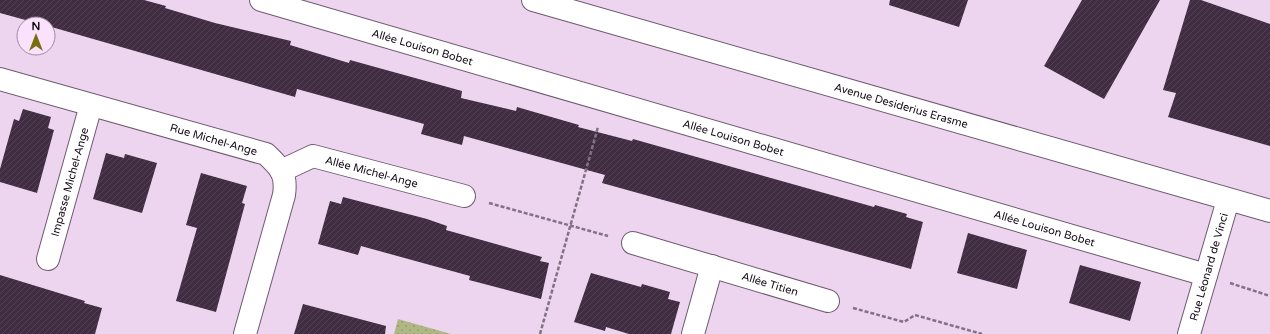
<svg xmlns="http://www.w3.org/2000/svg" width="1270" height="334" font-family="'Varela Round',sans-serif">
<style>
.grass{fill:url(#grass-dots)}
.building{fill:url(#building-hatch)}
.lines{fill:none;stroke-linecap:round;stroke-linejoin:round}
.street-casing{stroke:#6e5970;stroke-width:24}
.secondary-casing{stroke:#6e5970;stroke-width:24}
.path{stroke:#827284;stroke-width:2.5;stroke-dasharray:4 2;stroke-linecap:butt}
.street{stroke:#fff;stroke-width:22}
.secondary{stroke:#fff;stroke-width:22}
.labels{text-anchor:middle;stroke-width:4;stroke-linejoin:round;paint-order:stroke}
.street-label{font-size:11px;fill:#130b14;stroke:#fae2fc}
</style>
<defs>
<pattern id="grass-dots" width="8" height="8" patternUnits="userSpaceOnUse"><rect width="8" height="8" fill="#afb785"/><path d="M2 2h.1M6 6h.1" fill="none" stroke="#969c72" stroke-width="1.8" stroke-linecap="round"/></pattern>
<pattern id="building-hatch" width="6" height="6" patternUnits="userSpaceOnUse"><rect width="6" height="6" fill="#402d42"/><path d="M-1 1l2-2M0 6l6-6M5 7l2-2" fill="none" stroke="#524254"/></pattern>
</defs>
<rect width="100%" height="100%" fill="#edd5ef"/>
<!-- grass -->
<path class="grass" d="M398,319l53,15h-57z"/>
<!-- building -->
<path class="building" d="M0,0h144l22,6 -1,2 50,15 76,18 -1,4 59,18 1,-3 112,31 -1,7 55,13 1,-4 62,18 -1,2 54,14 1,-2 241,68 1,-2 32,9 -1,3 17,5 -12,47 -309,-86 3,-8 -141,-39 -2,9 -41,-11 3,-10 -127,-35 -2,8 -247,-71v-2h-8l-40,-11z
M890,0h78l-9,27 -70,-22z
M1082,0h78l-56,99 -60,-33z
M1190,0h11l69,24v122l-102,-29 8,-24 -13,-3z
M23,109l28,8 -3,11 6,2 -17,63 -37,-11v-13l14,-50 5,2z
M106,153l18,5 1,-4 32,9 -15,50 -49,-14z
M201,173l46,13 -5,17 3,1 -29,108 -40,-11 21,-73 -11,-3z
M343,197l84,22 20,7 -1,4 96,27 -2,4 9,2 -8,36 -72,-19 1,-4 -109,-30 -3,9 -40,-11 12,-43 11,3z
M968,233l59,17 -10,39 -60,-16z
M1080,265l61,17 -11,39 -61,-18z
M591,273l50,14 1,-3 28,8 -2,7 12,3 -9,32h-42l-23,-7 -1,4 -31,-9z
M0,275l85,26 -1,2 18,5 -7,26h-95z
M303,304l83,22 -1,8h-91z"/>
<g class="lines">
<!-- street casing -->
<g class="street-casing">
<g id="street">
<path id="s1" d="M261,0l945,275"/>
<path id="s2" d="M0,79l266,75c15,14 21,20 18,41l-39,139"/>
<path id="s3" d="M281,171l32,-15 151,40"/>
<path id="s4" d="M633,243l195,58"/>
<path id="s5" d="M48,259l43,-154"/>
<path d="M693,334l19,-68"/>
<path id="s6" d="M1189,334l39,-134"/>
</g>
</g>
<!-- secondary casing -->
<g class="secondary-casing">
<g id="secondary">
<path id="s7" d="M533,0l737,211"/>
</g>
</g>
<!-- path -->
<path class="path" d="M489,203l119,33
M1230,283l40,13
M853,308l51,14 11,-7 67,19
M540,334l58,-207"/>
<!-- street -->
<use href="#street" class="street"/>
<!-- secondary -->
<use href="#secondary" class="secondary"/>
</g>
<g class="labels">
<!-- street labels -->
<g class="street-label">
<text dy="4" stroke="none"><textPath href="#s1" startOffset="168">Allée Louison Bobet</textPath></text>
<text dy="4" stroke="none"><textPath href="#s7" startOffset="383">Avenue Desiderius Erasme</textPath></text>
<text dy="4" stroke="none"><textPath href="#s1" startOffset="492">Allée Louison Bobet</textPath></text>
<text dy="4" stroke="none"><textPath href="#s2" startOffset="222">Rue Michel-Ange</textPath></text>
<text dy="4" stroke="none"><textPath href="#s3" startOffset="96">Allée Michel-Ange</textPath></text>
<text dy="4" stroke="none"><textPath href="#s5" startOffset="80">Impasse Michel-Ange</textPath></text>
<text dy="4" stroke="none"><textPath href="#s1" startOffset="816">Allée Louison Bobet</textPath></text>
<text dy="4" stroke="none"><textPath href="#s6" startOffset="70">Rue Léonard de Vinci</textPath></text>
<text dy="4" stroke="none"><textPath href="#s4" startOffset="143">Allée Titien</textPath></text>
</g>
</g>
<!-- north arrow -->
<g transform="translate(36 36)"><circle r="19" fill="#fae2fc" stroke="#9e8c9f"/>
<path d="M0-3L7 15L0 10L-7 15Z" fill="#7b6f0d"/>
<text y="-6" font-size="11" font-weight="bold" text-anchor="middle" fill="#130b14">N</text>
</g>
</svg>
